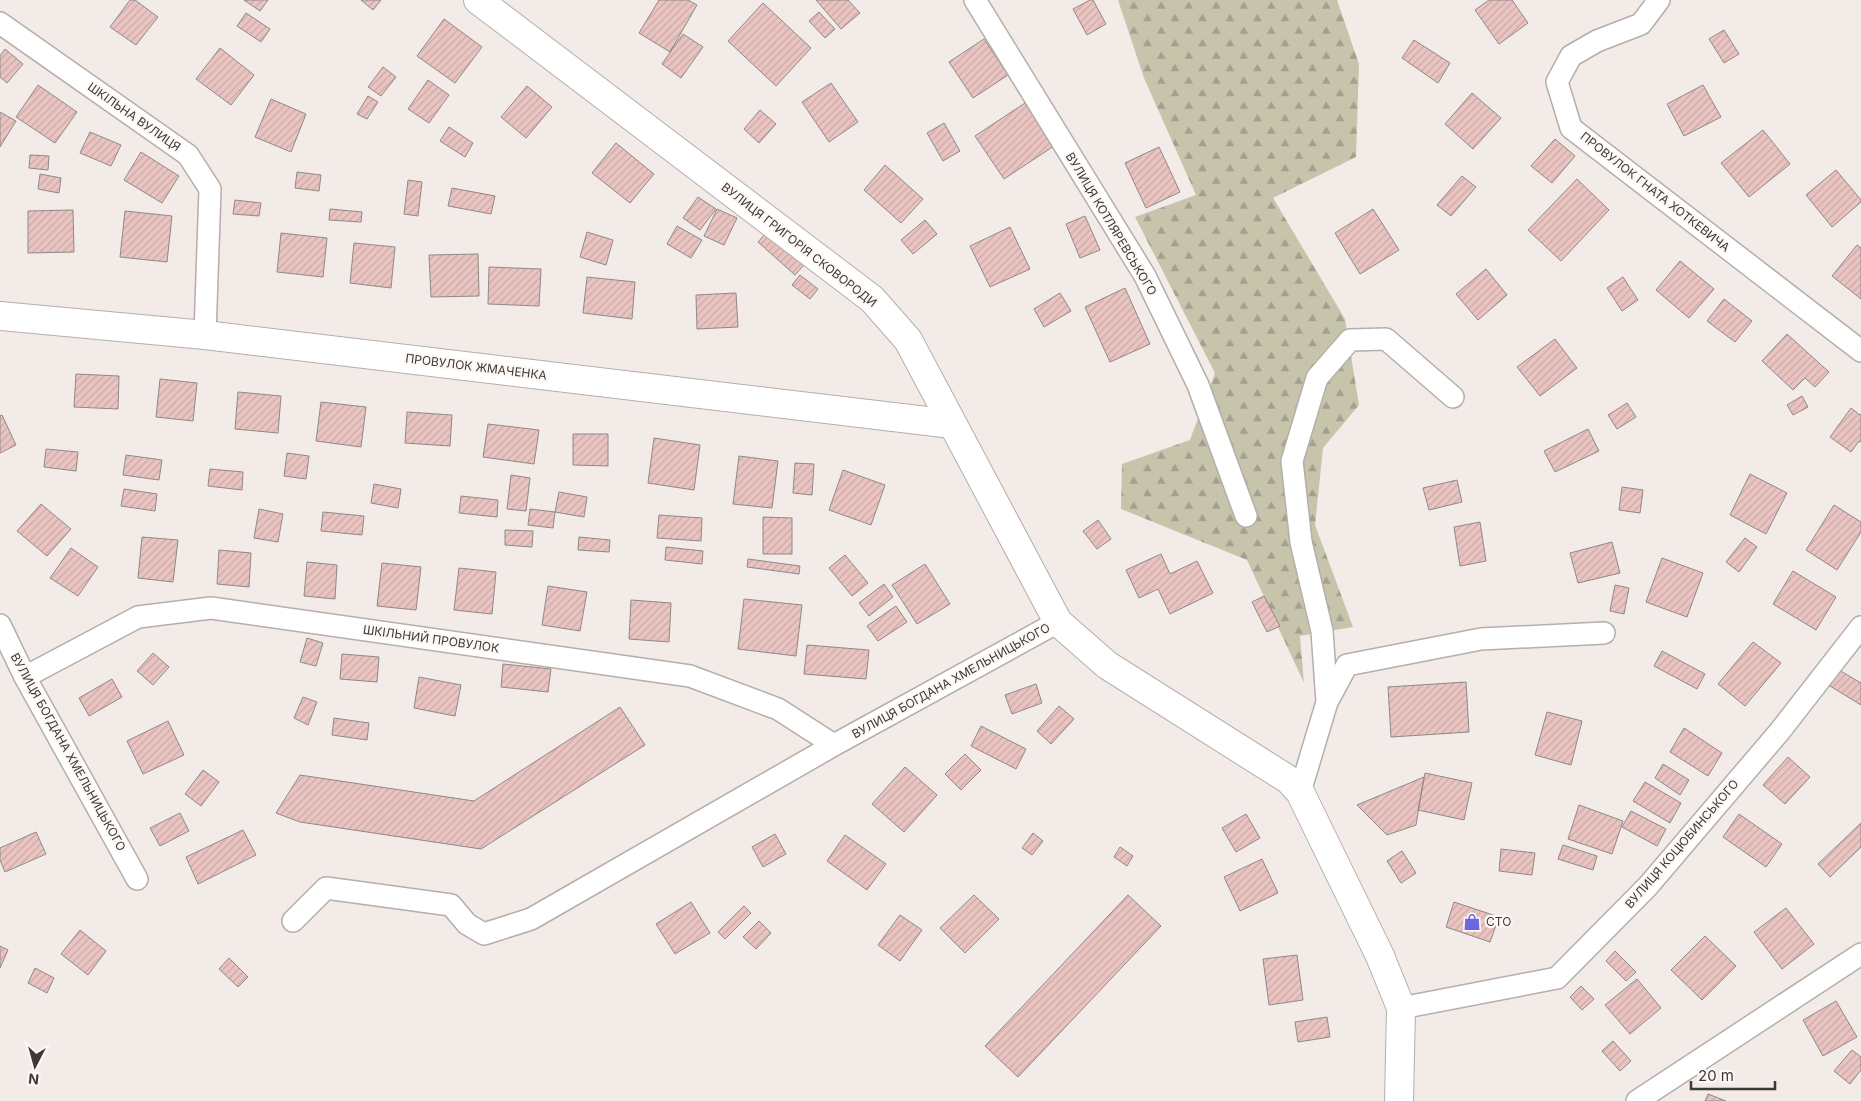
<svg xmlns="http://www.w3.org/2000/svg" width="1861" height="1101" font-family="Inter,sans-serif">
<style>
.forest{fill:url(#forest-firs)}
.building{fill:url(#building-hatch);stroke:#908888}
.lines{fill:none;stroke-linecap:round;stroke-linejoin:round}
.street-casing{stroke:#b5aeaa;stroke-width:24}
.secondary-casing{stroke:#b5aeaa;stroke-width:30}
.street{stroke:#fff;stroke-width:21}
.secondary{stroke:#fff;stroke-width:28}
.labels{text-anchor:middle;stroke-width:4.5;stroke-linejoin:round;paint-order:stroke}
.street-label{font-size:12px;fill:#3c3938;stroke:#fef8f5}
.poi-label{font-size:12px;fill:#3c3938;stroke:#fef8f5;text-anchor:start}
</style>
<defs>
<pattern id="forest-firs" width="22" height="20" patternUnits="userSpaceOnUse" patternTransform="scale(1.25)"><rect width="22" height="20" fill="#c7c4ac"/><path d="M5 1l3.5 6h-7zM16 11l3.5 6h-7z" fill="#a3a08d"/></pattern>
<pattern id="building-hatch" width="6" height="6" patternUnits="userSpaceOnUse" patternTransform="scale(1.25)"><rect width="6" height="6" fill="#eac4c1"/><path d="M-1 1l2-2M0 6l6-6M5 7l2-2" fill="none" stroke="#caa9a7"/></pattern>
</defs>
<rect width="100%" height="100%" fill="#f2ebe7"/>
<!-- forest -->
<path class="forest" d="M1118,0h219l22,64 -3,93 -83,41 72,121 14,86 -36,43 -8,77 38,102 -53,9 4,47 -57,-123 -126,-51 1,-45 68,-24 25,-67 -80,-156 61,-22 -52,-117z"/>
<!-- building -->
<path class="building" d="M130,0h5l23,17 -22,28 -26,-18z
M244,0h24l-8,11z
M361,0h20l-8,10z
M659,0h29l9,5 -27,47 -31,-19z
M816,0h32l12,13 -19,16z
M1090,0h3l13,24 -19,11 -14,-26z
M1489,0h23l16,23 -29,21 -24,-34z
M763,3l48,45 -35,38 -48,-45z
M819,12l16,17 -10,9 -16,-17z
M246,13l24,16 -9,13 -24,-16z
M444,19l38,28 -27,36 -38,-27z
M1724,30l15,24 -15,9 -15,-24z
M683,34l20,13 -22,31 -19,-14z
M984,39l24,36 -35,23 -24,-36z
M1414,40l36,23 -12,20 -36,-25z
M220,48l34,27 -23,30 -35,-26z
M5,49l18,15 -16,19 -7,-6v-21z
M383,67l13,10 -15,19 -13,-9z
M428,80l21,15 -20,28 -21,-14z
M831,83l27,39 -29,20 -27,-40z
M38,85l39,27 -22,31 -39,-26z
M1703,85l18,32 -37,19 -17,-32z
M527,86l25,21 -26,31 -25,-21z
M1472,93l29,25 -28,31 -28,-25z
M368,96l10,6 -11,17 -10,-5z
M271,99l35,15 -15,38 -36,-15z
M1025,103l29,43 -50,33 -29,-43z
M760,110l16,14 -17,19 -15,-14z
M0,112l16,9 -16,26z
M944,123l16,28 -17,10 -16,-28z
M449,127l24,16 -8,14 -25,-16z
M1763,130l27,34 -41,33 -28,-34z
M90,132l31,13 -10,21 -31,-13z
M1555,139l20,17 -23,27 -21,-17z
M616,143l38,31 -24,29 -38,-30z
M1159,147l21,45 -34,16 -21,-45z
M141,152l38,24 -17,27 -38,-23z
M30,155l19,1 -1,14 -19,-2z
M885,165l38,34 -22,24 -37,-33z
M1836,170l25,30v2l-29,25 -26,-32z
M297,172l24,3 -2,16 -24,-3z
M40,174l21,4 -2,15 -21,-4z
M1462,176l14,11 -25,29 -14,-11z
M1577,179l32,31 -48,51 -33,-31z
M408,180l14,2 -4,34 -14,-2z
M452,188l43,8 -4,18 -43,-8z
M698,197l18,12 -16,21 -17,-12z
M235,200l26,3 -2,13 -26,-2z
M330,209l32,3 -1,10 -32,-2z
M717,209l20,9 -13,27 -20,-9z
M1373,209l26,41 -39,24 -25,-41z
M73,210l1,42 -46,1v-42z
M125,211l47,5 -5,46 -47,-5z
M1085,216l15,34 -20,8 -14,-34z
M925,220l12,14 -24,20 -12,-14z
M677,226l25,14 -11,18 -24,-14z
M1010,227l20,42 -40,18 -20,-41z
M587,232l26,8 -7,25 -26,-8z
M767,232l38,32 -10,11 -37,-33z
M281,233l46,5 -4,39 -46,-5z
M354,243l41,4 -4,41 -41,-5z
M1857,245l4,3v51l-29,-23z
M478,254l1,42 -48,1 -2,-42z
M1680,261l34,28 -25,29 -33,-28z
M489,267l52,2 -2,37 -51,-2z
M1486,269l21,26 -29,25 -22,-26z
M800,275l18,14 -8,10 -18,-14z
M587,277l48,5 -3,37 -49,-6z
M1623,277l15,23 -16,11 -15,-23z
M1125,288l25,56 -40,18 -25,-55z
M736,293l2,34 -41,2 -1,-34z
M1060,293l11,18 -27,16 -10,-18z
M1724,299l28,22 -17,21 -28,-21z
M1787,334l42,38 -14,15 -10,-9 -12,12 -31,-29z
M1555,339l22,29 -37,28 -23,-29z
M76,374l43,2 -1,33 -44,-2z
M160,379l37,4 -4,38 -37,-4z
M238,392l43,4 -3,37 -43,-4z
M1802,396l6,11 -15,8 -6,-10z
M321,402l45,5 -5,40 -45,-6z
M1627,403l9,14 -19,12 -9,-14z
M1851,408l9,7 1,-1v28l-2,-1 -8,11 -21,-15z
M407,412l45,3 -2,31 -45,-3z
M2,415l14,30 -16,8v-37z
M488,424l51,6 -5,34 -51,-7z
M1588,429l11,22 -44,21 -11,-21z
M573,434h35v32l-35,-1z
M654,438l46,7 -6,45 -46,-7z
M46,449l32,3 -2,19 -32,-4z
M287,453l22,3 -3,23 -22,-3z
M126,455l36,5 -3,20 -36,-5z
M739,456l39,5 -6,47 -39,-4z
M795,463l19,1 -2,31 -19,-2z
M210,469l33,3 -1,18 -34,-4z
M843,470l42,15 -14,40 -42,-15z
M1750,474l37,19 -21,41 -36,-19z
M511,475l19,3 -4,33 -19,-2z
M1457,480l5,22 -33,8 -6,-22z
M374,484l27,5 -3,19 -27,-5z
M1622,487l21,3 -3,23 -21,-3z
M124,489l33,5 -2,17 -34,-5z
M559,492l28,5 -3,20 -29,-5z
M461,496l37,4 -1,17 -38,-4z
M41,504l30,25 -24,27 -30,-25z
M1834,505l27,17v10l-24,38 -31,-20z
M259,509l24,5 -5,28 -24,-4z
M530,509l25,3 -2,16 -25,-3z
M323,512l41,4 -2,19 -41,-4z
M659,515l43,3 -1,23 -44,-3z
M763,517l29,1v36h-29z
M1098,520l13,19 -14,10 -14,-18z
M1480,522l6,39 -26,5 -6,-39z
M505,530l28,1 -1,16 -27,-2z
M142,537l36,3 -5,42 -35,-4z
M579,537l31,3 -1,12 -31,-2z
M1745,538l12,9 -18,25 -13,-10z
M1612,542l8,31 -42,10 -8,-30z
M666,547l37,4 -1,13 -37,-4z
M71,548l27,19 -20,29 -28,-18z
M219,550l32,3 -2,34 -32,-3z
M1161,554l9,20 27,-13 16,32 -43,21 -12,-25 -19,9 -13,-28z
M845,555l23,28 -16,13 -23,-28z
M1662,558l41,15 -16,44 -41,-15z
M748,559l52,7 -1,8 -52,-7z
M307,562l30,3 -2,34 -31,-3z
M382,563l39,4 -5,43 -39,-4z
M925,564l25,40 -33,20 -25,-39z
M459,568l37,4 -4,42 -38,-4z
M1793,571l43,26 -20,33 -43,-26z
M884,584l9,13 -24,19 -10,-13z
M1615,585l14,3 -5,26 -14,-3z
M548,586l39,6 -7,39 -38,-6z
M1264,596l16,30 -13,6 -15,-30z
M744,599l58,6 -6,51 -58,-7z
M631,600l40,3 -2,39 -40,-3z
M896,606l11,16 -29,19 -11,-15z
M307,638l16,5 -7,23 -16,-4z
M1753,642l28,21 -36,43 -27,-22z
M807,645l62,5 -3,29 -62,-5z
M1662,651l43,23 -8,15 -43,-23z
M153,653l16,14 -16,18 -16,-14z
M342,654l37,3 -2,25 -37,-3z
M503,664l48,5 -3,23 -47,-5z
M1839,670l22,13v22l-31,-19z
M419,677l42,8 -6,31 -41,-8z
M112,679l10,18 -33,19 -10,-18z
M1466,682l3,50 -78,5 -3,-50z
M1036,684l6,19 -30,11 -7,-19z
M303,697l14,5 -9,23 -14,-7z
M1059,706l15,13 -23,25 -14,-13z
M620,707l25,38 -164,104 -181,-27 -24,-9 24,-38 174,26z
M1547,712l35,9 -11,44 -36,-10z
M334,718l35,5 -2,17 -35,-5z
M168,721l16,34 -41,19 -16,-33z
M981,726l45,23 -10,20 -45,-23z
M1684,728l38,25 -14,23 -38,-24z
M965,754l16,16 -20,20 -16,-16z
M1788,757l22,20 -25,27 -22,-19z
M1663,764l26,16 -9,15 -25,-17z
M905,767l32,28 -33,37 -32,-28z
M203,770l16,12 -18,24 -16,-12z
M1425,773l47,10 -8,37 -46,-10z
M1424,777l-8,48 -29,10 -30,-30z
M1645,782l36,21 -11,20 -37,-22z
M1579,805l44,16 -11,33 -44,-15z
M1631,811l35,18 -9,17 -35,-19z
M180,813l9,18 -29,15 -10,-18z
M1246,814l14,24 -24,14 -14,-24z
M1739,814l43,30 -16,23 -43,-30z
M1861,823v24l-31,30 -12,-13z
M243,830l13,25 -58,29 -12,-27z
M36,832l10,22 -41,18 -5,-12v-12z
M1033,833l10,8 -11,14 -10,-7z
M775,834l11,20 -23,13 -11,-20z
M845,835l41,29 -19,26 -40,-29z
M1563,845l34,11 -4,14 -35,-11z
M1120,847l13,9 -6,10 -13,-9z
M1501,849l34,4 -3,22 -33,-4z
M1402,851l14,22 -15,10 -14,-22z
M1262,859l16,34 -38,18 -16,-34z
M974,895l25,24 -34,34 -25,-25z
M1128,895l33,31 -143,151 -33,-31z
M691,902l19,31 -35,21 -19,-30z
M1454,902l45,15 -9,25 -44,-15z
M744,906l7,7 -26,26 -7,-7z
M1786,908l28,36 -32,25 -28,-37z
M900,915l22,15 -22,31 -22,-16z
M759,921l12,12 -15,16 -13,-12z
M80,930l26,21 -18,24 -27,-21z
M1705,936l31,30 -34,34 -31,-30z
M0,946l8,4 -8,18z
M1615,951l21,21 -10,9 -20,-20z
M1297,955l6,45 -34,5 -6,-46z
M229,958l19,19 -10,10 -19,-18z
M35,968l19,10 -7,15 -19,-10z
M1637,979l24,29 -31,26 -25,-29z
M1581,986l13,13 -12,11 -12,-13z
M1836,1001l21,36 -34,19 -20,-36z
M1327,1017l3,20 -32,5 -3,-20z
M1613,1041l18,20 -11,10 -18,-20z
M1852,1050l9,7v13l-11,14 -16,-13z
M1708,1094l18,7h-21z"/>
<g class="lines">
<!-- street casing -->
<g class="street-casing">
<path id="street" d="M975,0l170,276 53,109 48,131
M1659,0l-18,24 -44,17 -26,15 -14,26 14,46 290,223
M0,23l188,132 22,34 -5,146
M0,625l25,52 112,202
M25,677l113,-60 73,-9 479,68 88,33 56,36
M1327,702l-5,-71 -21,-89 -9,-81 25,-83 33,-38 36,-1 67,58
M1300,792l27,-90 20,-37 134,-26 123,-6
M293,921l33,-33 125,17 16,19 17,10 47,-15 303,-174 224,-123
M1401,1008l156,-30 91,-92 132,-155 81,-104
M1637,1101l224,-147"/>
</g>
<!-- secondary casing -->
<g class="secondary-casing">
<path id="secondary" d="M478,0l394,299 36,41 150,282 49,43 182,115 11,12 80,164 21,52 -2,93
M0,316l205,19 747,89"/>
</g>
<!-- street -->
<use href="#street" class="street"/>
<!-- secondary -->
<use href="#secondary" class="secondary"/>
</g>
<!-- icons -->
<defs>
<g id="shop-bare" transform="scale(1.35)"><path d="M-5-2.5h2.3a2.7 3.5 0 0 1 5.4 0H5L5.5 6h-11ZM-1.5-2.5h3a1.5 2.3 0 0 0-3 0Z" fill="#6c67e1" stroke="#fef8f5" stroke-width="2.5" paint-order="stroke"/></g>
</defs>
<g fill-rule="evenodd">
<use href="#shop-bare" x="1472" y="922"/>
</g>
<g class="labels">
<!-- street labels -->
<g class="street-label">
<text transform="translate(134 117) rotate(35)" y="4">ШКІЛЬНА ВУЛИЦЯ</text>
<text transform="translate(1655 192) rotate(38)" y="4">ПРОВУЛОК ГНАТА ХОТКЕВИЧА</text>
<text transform="translate(1111 224) rotate(59)" y="4">ВУЛИЦЯ КОТЛЯРЕВСЬКОГО</text>
<text transform="translate(799 245) rotate(38)" y="4">ВУЛИЦЯ ГРИГОРІЯ СКОВОРОДИ</text>
<text transform="translate(476 367) rotate(7)" y="4">ПРОВУЛОК ЖМАЧЕНКА</text>
<text transform="translate(431 639) rotate(8)" y="4">ШКІЛЬНИЙ ПРОВУЛОК</text>
<text transform="translate(951 681) rotate(-29)" y="4">ВУЛИЦЯ БОГДАНА ХМЕЛЬНИЦЬКОГО</text>
<text transform="translate(68 752) rotate(61)" y="4">ВУЛИЦЯ БОГДАНА ХМЕЛЬНИЦЬКОГО</text>
<text transform="translate(1682 844) rotate(-49)" y="4">ВУЛИЦЯ КОЦЮБИНСЬКОГО</text>
</g>
<!-- poi labels -->
<g class="poi-label">
<text x="1486" y="926">СТО</text>
</g>
</g>
<!-- north arrow -->
<g transform="translate(35 1066) rotate(186)" stroke="#fef8f5" stroke-width="4" paint-order="stroke">
<path d="M0-4L9 19L0 12L-9 19Z" fill="#3c3938"/>
<text y="-8" font-size="14" font-weight="bold" text-anchor="middle" fill="#3c3938">N</text>
</g>
<!-- scale -->
<path d="M1691 1081v8h84v-8" fill="none" stroke="#3c3938" stroke-width="2.5"/>
<text x="1698" y="1081" font-size="15" fill="#3c3938" stroke="#fef8f5" stroke-width="4" paint-order="stroke">20 m</text>
</svg>
